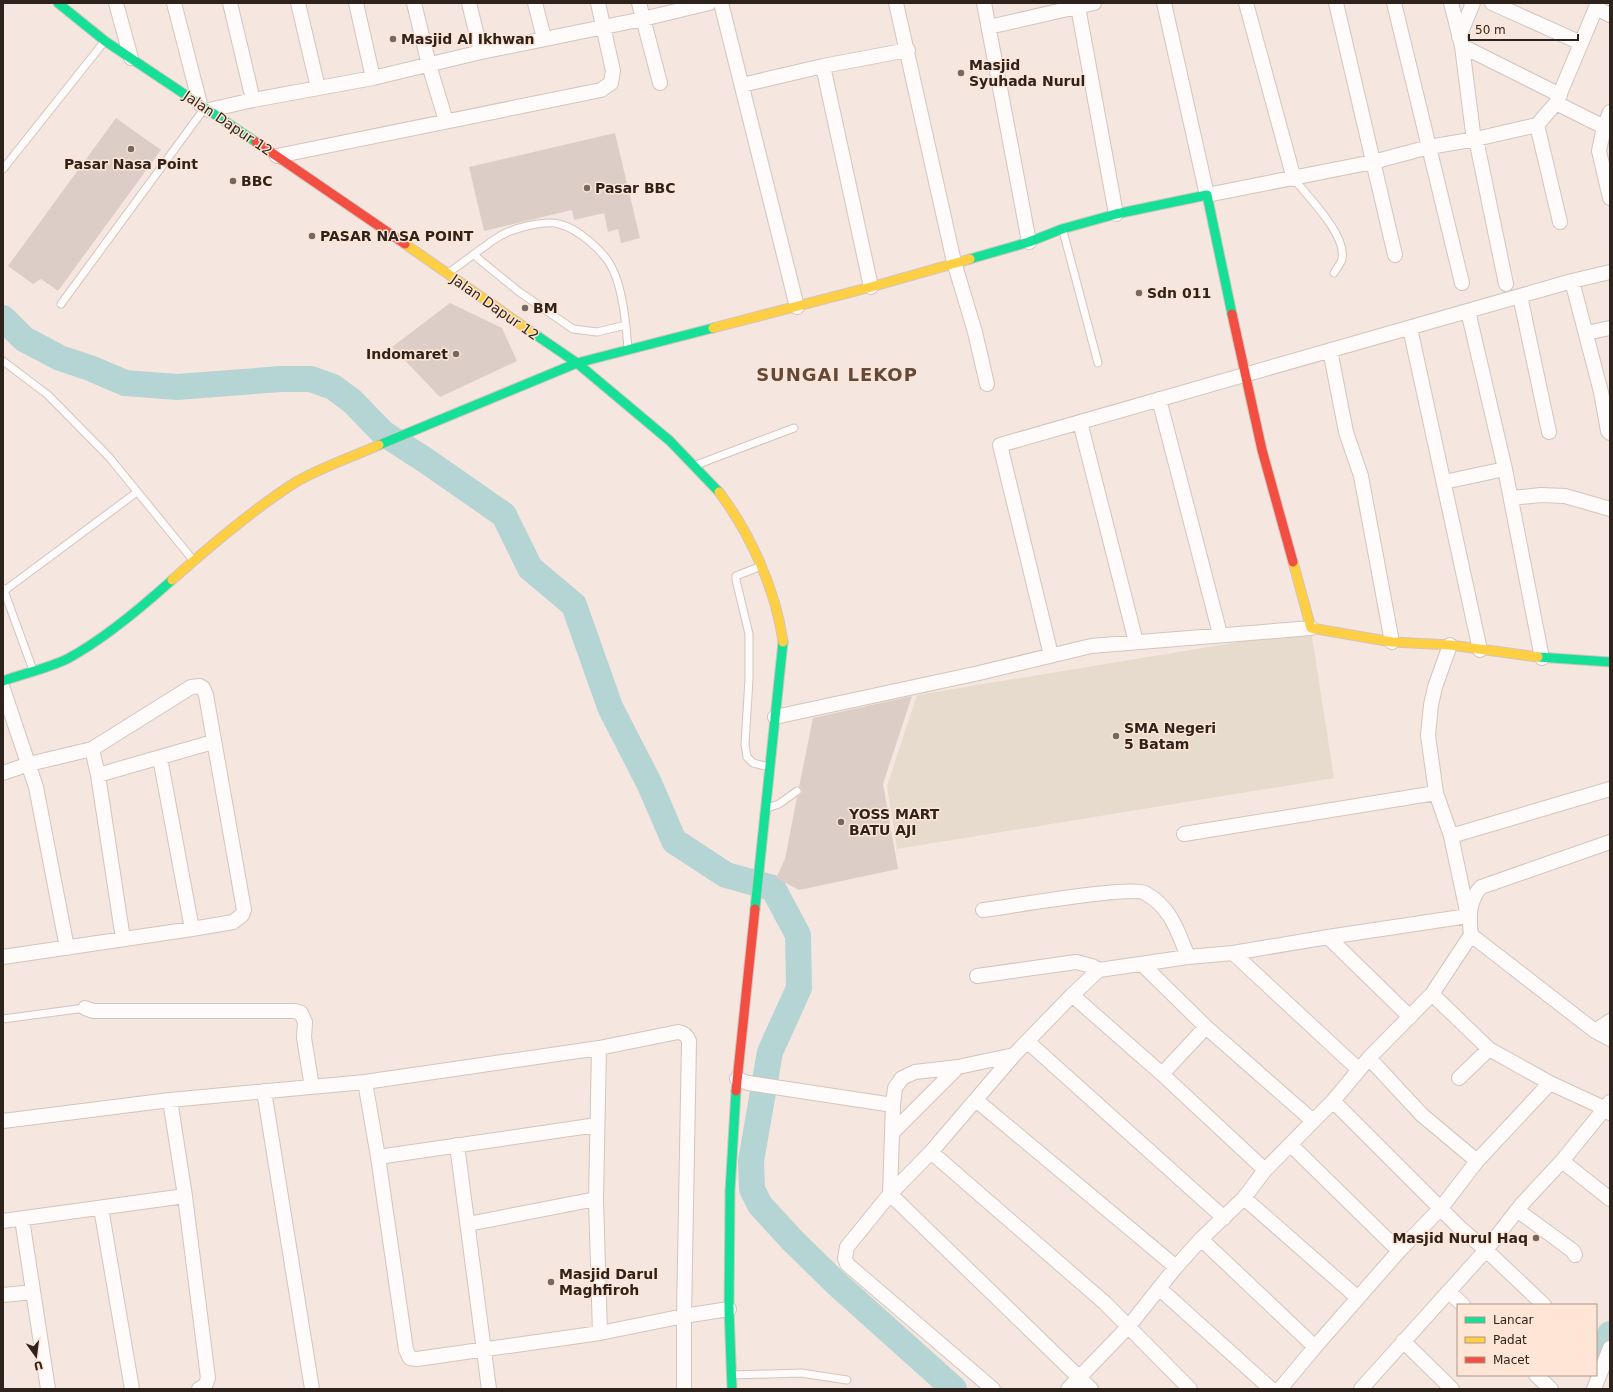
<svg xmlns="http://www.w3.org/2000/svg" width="1613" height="1392" font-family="'DejaVu Sans',sans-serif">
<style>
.education{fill:#e7dbcd}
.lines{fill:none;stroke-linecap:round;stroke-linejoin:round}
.river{stroke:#b5d5d4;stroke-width:26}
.building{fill:#dccec7}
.lane-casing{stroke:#d2c5be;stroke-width:9}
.street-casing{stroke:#d2c5be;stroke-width:16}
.fast-casing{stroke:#d2c5be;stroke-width:11}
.slow-casing{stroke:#d2c5be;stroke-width:11}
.jam-casing{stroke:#d2c5be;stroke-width:11}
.lane{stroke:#fefbfa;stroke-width:7}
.street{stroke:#fefbfa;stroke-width:14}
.fast{stroke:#16e098;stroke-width:9}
.slow{stroke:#ffcf43;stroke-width:9}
.jam{stroke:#f24e42;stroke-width:9}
.poi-dot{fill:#746860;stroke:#fee5d6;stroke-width:1.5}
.labels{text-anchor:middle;stroke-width:3;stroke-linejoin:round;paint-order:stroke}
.poi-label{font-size:14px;font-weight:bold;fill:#2e231c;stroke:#fee5d6;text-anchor:start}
.street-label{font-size:14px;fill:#2e231c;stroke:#fee5d6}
.district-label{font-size:18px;font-weight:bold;letter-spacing:1px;fill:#63493a;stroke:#fee5d6}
</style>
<rect width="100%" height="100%" fill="#f5e7df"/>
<!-- education -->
<path class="education" d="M1311,630l23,148 -437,71 -10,-63 30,-91z"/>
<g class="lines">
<!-- river -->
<path class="river" d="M3,318l21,21 36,19 30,10 35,15 52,4 104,-8h30l22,8 19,14 31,32 42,27 79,55 26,53 44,37 36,102 40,78 24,56 52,34 47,13 25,47 1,53 -29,64 -19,109 1,28 8,16 33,36 43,42 118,106
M1604,1349l6,-15"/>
</g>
<!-- building -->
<path class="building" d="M116,118l45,32 -103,141 -17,-12 -8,5 -25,-18z
M615,133l25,105 -19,5 -3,-14 -10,3 -4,-19 -30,7 -2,-10 -88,21 -15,-64z
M450,303l52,25 15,33 -77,36 -48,-50z
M912,696l-29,88 15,85 -99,21 -23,-12 9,-19 12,-62 5,-4 -1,-5 -2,-1 14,-69z"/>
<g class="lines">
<!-- lane casing -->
<g class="lane-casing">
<path id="lane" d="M3,169l101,-127
M1294,179c14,18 53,56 48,80 -1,5 -6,10 -8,14
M1063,231l35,132
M474,255l44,36 55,38 24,3 29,-7
M448,273c18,-12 34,-26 52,-37 13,-8 45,-16 59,-12 18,4 45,27 53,44 11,21 14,57 16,80
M61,304l143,-195
M3,361l45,34 61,62 84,103
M696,465l98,-37
M759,567l-23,9v4l13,54v45l-4,65 2,13 6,6 16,4
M3,588l30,82
M4,591l133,-99
M767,808l12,-4 18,-13
M3,1019l82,-11
M732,1375l69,-2 46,7"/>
</g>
<!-- street casing -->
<g class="street-casing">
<path id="street" d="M116,3l15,55
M174,3l26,101
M230,3l23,97
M298,3l20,85
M356,3l17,75
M414,3l15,62 17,56
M469,3l12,49
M535,3l9,35
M639,3l21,80
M721,3l76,304
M896,3l58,259 21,70 12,52
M984,3l45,239
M1164,3l43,192 166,-33 56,-15 47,-8 61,-14 19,-22 42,-100
M1246,3l48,176
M1336,3l59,252
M1394,3l68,280
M1451,3l11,43 11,87 3,6 30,145
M1492,3l89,40
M1078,7l38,207
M1596,8l14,7
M989,27l105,-24
M1459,37l14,-34
M1462,46l98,49
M823,66l48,221
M742,85l81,-19 85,-16
M1556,103l48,24
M209,110l44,-10 120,-22 108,-26 162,-33 66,-16
M1610,112l-6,15 -5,24 11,47
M1537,125l23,97
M277,156l324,-66 10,-7 2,-12 -15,-68
M1572,281l29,111 7,39 2,2
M1520,296l29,136
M1468,311l37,158 37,189
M1410,328l70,322
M1586,333l24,-5
M1330,350l16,82 15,44 31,166
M1159,399l61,235
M1080,422l56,220
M1444,482l61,-13
M1511,498l30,-3 24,1 45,13
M1051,655l-51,-210 572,-164 38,-9
M3,689l33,98 31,161
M775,717l204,-44 112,-27 220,-18
M92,749l6,26 25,164
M160,758l32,171
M3,773l26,-9 63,-15 99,-62 9,-1 3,2 3,7 38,215 -2,5 -9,7 -41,7 -189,28
M98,775l115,-33
M1184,834l252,-41
M1451,836l159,-47
M983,910c25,-3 147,-25 162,-17 26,14 33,39 43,64
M1471,935l124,96 15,8
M1328,937l82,80
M1233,953l125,116
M1143,965l63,62 107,94
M977,976l99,-14 16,4 7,4
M1432,994l57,55 61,34 54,25 6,5
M1072,995l90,79 103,96
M85,1008l8,3h202l6,2 4,9 -1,16 8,49
M1595,1031l15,-10
M1028,1042l196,176
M599,1048l-3,151 4,134
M1014,1055l-56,12 -43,5 -13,6 -7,10 -2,17 -3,89 201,195
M1369,1058l53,57 55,46
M1162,1074l44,-47
M1459,1078l30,-29
M737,1079l11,4 145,22
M365,1082l13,75 28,193 4,8 7,1 183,-26 84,-17 45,-7
M264,1091l48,298
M170,1100l15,96 23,182 -3,8 -6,3
M976,1100l200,167
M1333,1101l126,126 27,23 58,55
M3,1121l167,-21 195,-18 234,-34 79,-16c6,1 9,3 11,9l-5,275v73
M892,1133l66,-66
M457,1145l32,244
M1291,1145l108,106
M931,1152l174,151 85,86
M378,1157l219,-32
M1562,1161l48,38
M1244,1198l114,100
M101,1208l31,181
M1517,1210l56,41 2,4
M22,1219l26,170
M3,1221l182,-25
M468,1224l128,-25
M1201,1239l114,108
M1160,1289l111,100
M1449,1292l14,13
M3,1295l30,-3
M1403,1341l49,48
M1536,1375l15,14
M993,1389l-146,-125 -2,-6 2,-11 43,-53 41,-42 83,-97 58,-60 27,-25 89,-13 45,-4 95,-16 140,-21 -17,-80 -15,-43 -8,-58 3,-30 4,-18 15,-42
M1068,1389l61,-63 47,-59 25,-28 43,-41 21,-28 68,-69 36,-43 63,-64 39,-59c-2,-17 -3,-34 10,-48l129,-45
M1280,1389l35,-42 84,-96 42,-43 36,-47 73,-78
M1361,1389l125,-139 36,-46 40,-43 48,-59
M1594,1389l16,-41"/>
</g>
<!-- fast casing -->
<g class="fast-casing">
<path id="fast" d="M58,3l47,38 151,101
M970,259l59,-17 33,-13 54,-15 91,-19 25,119
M533,333l44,30 93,78 49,51
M379,445l198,-82 136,-35
M1538,657l72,5
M3,681c19,-7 46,-13 64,-22 36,-19 75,-52 105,-79
M755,909l28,-267
M732,1389l-3,-80 1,-118 6,-100"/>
</g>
<!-- slow casing -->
<g class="slow-casing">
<path id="slow" d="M405,244l128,89
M713,328l158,-41 99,-28
M719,492c31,41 57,98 64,150
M1293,562l18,66 81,14 58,3 88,12
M172,580c39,-35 80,-70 124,-98 26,-15 56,-25 83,-37"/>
</g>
<!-- jam casing -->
<g class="jam-casing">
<path id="jam" d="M256,142l149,102
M1232,314l30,136 31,112
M736,1091l19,-182"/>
</g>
<!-- lane -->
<use href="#lane" class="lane"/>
<!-- street -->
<use href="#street" class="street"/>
<!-- fast -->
<use href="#fast" class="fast"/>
<!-- slow -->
<use href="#slow" class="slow"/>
<!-- jam -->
<use href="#jam" class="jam"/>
</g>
<!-- markers -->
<g class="poi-dot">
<circle cx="393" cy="39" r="4"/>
<circle cx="961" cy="73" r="4"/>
<circle cx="131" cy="149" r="4"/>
<circle cx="233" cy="181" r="4"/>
<circle cx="587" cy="188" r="4"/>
<circle cx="312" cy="236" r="4"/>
<circle cx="1139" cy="293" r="4"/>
<circle cx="525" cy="308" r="4"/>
<circle cx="456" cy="354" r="4"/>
<circle cx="1116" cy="736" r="4"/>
<circle cx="841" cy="822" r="4"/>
<circle cx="1536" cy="1238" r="4"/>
<circle cx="551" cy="1282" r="4"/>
</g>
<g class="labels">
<!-- poi labels -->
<g class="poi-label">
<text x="401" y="44">Masjid Al Ikhwan</text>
<text x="969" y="70">Masjid<tspan x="969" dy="16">Syuhada Nurul</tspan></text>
<text x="131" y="169" text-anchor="middle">Pasar Nasa Point</text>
<text x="241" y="186">BBC</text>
<text x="595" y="193">Pasar BBC</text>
<text x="320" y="241">PASAR NASA POINT</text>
<text x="1147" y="298">Sdn 011</text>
<text x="533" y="313">BM</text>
<text x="448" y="359" text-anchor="end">Indomaret</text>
<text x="1124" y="733">SMA Negeri<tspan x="1124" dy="16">5 Batam</tspan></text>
<text x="849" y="819">YOSS MART<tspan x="849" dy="16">BATU AJI</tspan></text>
<text x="1528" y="1243" text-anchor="end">Masjid Nurul Haq</text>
<text x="559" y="1279">Masjid Darul<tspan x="559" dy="16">Maghfiroh</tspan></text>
</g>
<!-- street labels -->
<g class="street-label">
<text transform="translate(228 123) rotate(34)" y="5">Jalan Dapur 12</text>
<text transform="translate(495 307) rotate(35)" y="5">Jalan Dapur 12</text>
</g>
<!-- district labels -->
<g class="district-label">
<text x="837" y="381">SUNGAI LEKOP</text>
</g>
</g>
<!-- border -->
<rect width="1613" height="1392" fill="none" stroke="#2e231c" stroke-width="8"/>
<!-- legend -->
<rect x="1457" y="1304" width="140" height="72" fill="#fee5d6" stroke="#ab978c"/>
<rect x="1465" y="1317" width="20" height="6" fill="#16e098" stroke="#ab978c"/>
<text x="1493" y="1324" font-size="12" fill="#2e231c">Lancar</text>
<rect x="1465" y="1337" width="20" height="6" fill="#ffcf43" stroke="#ab978c"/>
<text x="1493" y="1344" font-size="12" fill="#2e231c">Padat</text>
<rect x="1465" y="1357" width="20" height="6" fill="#f24e42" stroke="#ab978c"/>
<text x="1493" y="1364" font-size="12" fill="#2e231c">Macet</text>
<!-- north arrow -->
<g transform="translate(36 1356) rotate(166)" stroke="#fee5d6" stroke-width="3" paint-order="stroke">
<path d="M0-3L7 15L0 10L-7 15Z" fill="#2e231c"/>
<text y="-6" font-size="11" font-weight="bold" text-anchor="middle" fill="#2e231c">U</text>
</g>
<!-- scale -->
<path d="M1469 34v6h109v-6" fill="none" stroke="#2e231c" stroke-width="2"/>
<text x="1475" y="34" font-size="12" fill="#2e231c" stroke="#fee5d6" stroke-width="3" paint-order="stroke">50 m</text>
</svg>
